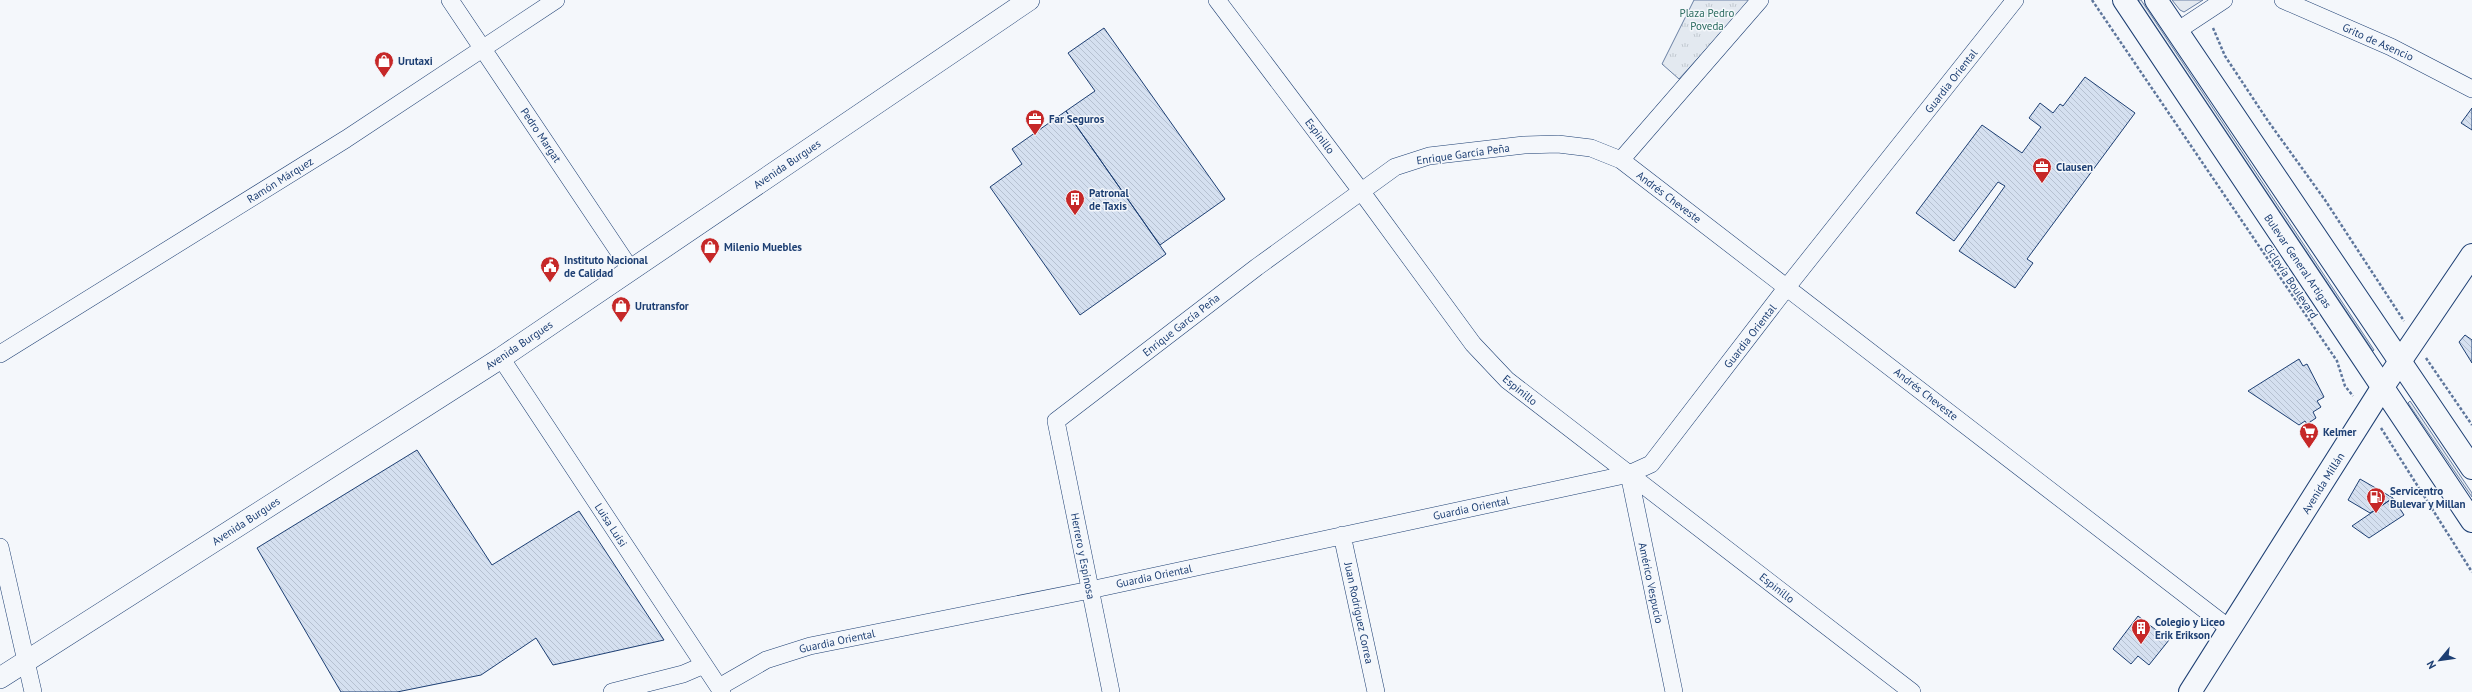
<svg xmlns="http://www.w3.org/2000/svg" width="2472" height="692" font-family="'PT Sans',sans-serif">
<style>
.green{fill:#e3e9f0;stroke:#687fa3}
.park{fill:url(#park-tufts);stroke:#687fa3}
.building{fill:url(#building-back-hatch);stroke:#1d3f73}
.lines{fill:none;stroke-linecap:round;stroke-linejoin:round}
.minor-casing{stroke:#1d3f73;stroke-width:18}
.tertiary-casing{stroke:#1d3f73;stroke-width:22}
.secondary-casing{stroke:#1d3f73;stroke-width:24}
.primary-casing{stroke:#1d3f73;stroke-width:24}
.path{stroke:#5e769c;stroke-width:2.5;stroke-dasharray:3 2;stroke-linecap:butt}
.minor{stroke:#f4f7fb;stroke-width:17}
.tertiary{stroke:#f4f7fb;stroke-width:21}
.secondary{stroke:#f4f7fb;stroke-width:22}
.primary{stroke:#f4f7fb;stroke-width:22}
.labels{text-anchor:middle;stroke-width:3;stroke-linejoin:round;paint-order:stroke}
.park-label{font-size:11px;fill:#2c6c60;stroke:#f4f7fb}
.street-label{font-size:11px;fill:#1d3f73;stroke:#f4f7fb}
.poi-label{font-size:11px;font-weight:bold;fill:#1d3f73;stroke:#f4f7fb;text-anchor:start}
</style>
<defs>
<pattern id="park-tufts" width="24" height="20" patternUnits="userSpaceOnUse"><rect width="24" height="20" fill="#e3e9f0"/><path d="M3 7l-1-3M5 7V3M7 7l1-3M15 17l-1-3M17 17v-4M19 17l1-3" fill="none" stroke="#c2c9d1"/></pattern>
<pattern id="building-back-hatch" width="6" height="6" patternUnits="userSpaceOnUse"><rect width="6" height="6" fill="#d5e0f0"/><path d="M-1 5l2 2M0 0l6 6M5-1l2 2" fill="none" stroke="#b6c1d1"/></pattern>
</defs>
<rect width="100%" height="100%" fill="#f4f7fb"/>
<!-- green -->
<path class="green" d="M2138,0h3l233,350 -1,1z
M2172,0h31l-19,12 -4,-2z
M2410,401l62,92v4l-64,-94z"/>
<!-- park -->
<path class="park" d="M1694,0h57l-72,79 -17,-15z"/>
<!-- building -->
<path class="building" d="M1104,28l121,171 -65,46 -94,-134 29,-20 -27,-38z
M2085,77l50,36 -108,146 6,4 -18,25 -56,-37 46,-65 -7,-4 -44,59 -38,-28 66,-88 40,28 19,-26 -12,-9 11,-15 13,10 7,-9 3,2z
M2472,108v22l-11,-7z
M1066,111l100,143 -86,61 -90,-128 32,-23 -10,-15z
M2465,335l7,5v23l-13,-21z
M2299,359l4,7 4,-2 17,33 -7,4 4,6 -8,5 3,6 -9,6 -2,-3 -6,4 -51,-34z
M417,450l75,115 87,-54 85,129 -111,25 -17,-27 -55,37 -84,17h-56l-84,-144z
M2360,479l33,19 -23,15 -22,-13z
M2393,498l11,17 -35,23 -17,-12z
M2138,616l31,24 -20,25 -11,-9 -7,8 -18,-15z"/>
<g class="lines">
<!-- minor casing -->
<g class="minor-casing">
<path id="minor" d="M450,0l181,270
M1217,0l144,191 112,153 34,36 405,312
M2283,0l108,47 81,42
M2177,31l47,-31
M1621,160l609,469
M0,354l346,-215 210,-139
M501,358l221,334
M1629,474l45,218
M1342,535l34,157
M0,547l33,145
M719,687l47,-27 44,-14 280,-56 539,-116 22,-10 136,-177 228,-287
M612,692l71,-18 21,-9
M1111,692l-55,-271 201,-154 138,-100 34,-11 95,-11 34,-1 33,4 30,12 139,-160"/>
</g>
<!-- tertiary casing -->
<g class="tertiary-casing">
<path id="tertiary" d="M0,678l501,-320 528,-358"/>
</g>
<!-- secondary casing -->
<g class="secondary-casing">
<path id="secondary" d="M2190,692l192,-304 90,-133"/>
</g>
<!-- primary casing -->
<g class="primary-casing">
<path id="primary" d="M2124,0l348,521
M2156,0l316,468"/>
</g>
<!-- path -->
<path class="path" d="M2092,0l245,361 8,25 8,10
M2213,28l12,28 43,65 57,79 79,121
M2426,358l46,67
M2381,428l91,144"/>
<!-- minor -->
<use href="#minor" class="minor"/>
<!-- tertiary -->
<use href="#tertiary" class="tertiary"/>
<!-- secondary -->
<use href="#secondary" class="secondary"/>
<!-- primary -->
<use href="#primary" class="primary"/>
</g>
<!-- icons -->
<defs>
<g id="shop-pin" transform="scale(1)"><path d="M0 17L-7.5 6A9.5 9.5 0 1 1 7.5 6Z" fill="#c62828" stroke="#f4f7fb"/><path d="M-5-2.5h2.3a2.7 3.5 0 0 1 5.4 0H5L5.5 6h-11ZM-1.5-2.5h3a1.5 2.3 0 0 0-3 0Z" fill="#fff"/></g>
<g id="office-pin" transform="scale(1)"><path d="M0 17L-7.5 6A9.5 9.5 0 1 1 7.5 6Z" fill="#c62828" stroke="#f4f7fb"/><path d="M-6-3h4V-5.5h4V-3h4V5H-6ZM-1-4.5V-3h2v-1.5ZM-6 0V1H6V0Z" fill="#fff"/></g>
<g id="building-pin" transform="scale(1)"><path d="M0 17L-7.5 6A9.5 9.5 0 1 1 7.5 6Z" fill="#c62828" stroke="#f4f7fb"/><path d="M-4-6H4V6H1V3H-1V6H-4ZM-2.5-4.3h1.7v1.8h-1.7ZM.8-4.3h1.7v1.8H.8ZM-2.5-1h1.7V.8h-1.7ZM.8-1h1.7V.8H.8Z" fill="#fff"/></g>
<g id="civic-pin" transform="scale(1)"><path d="M0 17L-7.5 6A9.5 9.5 0 1 1 7.5 6Z" fill="#c62828" stroke="#f4f7fb"/><path d="M-.6-6.5H3V-4.5H.6V-3L4-1V1h2V6H-6V1h2V-1L-.6-3ZM-1.2 2.5V6h2.4V2.5Z" fill="#fff"/></g>
<g id="supermarket-pin" transform="scale(1)"><path d="M0 17L-7.5 6A9.5 9.5 0 1 1 7.5 6Z" fill="#c62828" stroke="#f4f7fb"/><path d="M-6-5.5h2.5l.6 2H6L4.5 2H-2.5L-4.4-4H-6ZM-1.5 3.2a1.3 1.3 0 1 0 .1 0ZM3 3.2a1.3 1.3 0 1 0 .1 0Z" fill="#fff"/></g>
<g id="fuel-pin" transform="scale(1)"><path d="M0 17L-7.5 6A9.5 9.5 0 1 1 7.5 6Z" fill="#c62828" stroke="#f4f7fb"/><path d="M-5.5-6h7V0h2V4h1.3V-2.5L3-4.5l.8-.8L6-3V5H2.5V1h-1V6h-7ZM-4.2-4.7v3.2H.2V-4.7Z" fill="#fff"/></g>
</defs>
<g fill-rule="evenodd">
<use href="#shop-pin" x="384" y="61"/>
<use href="#office-pin" x="1035" y="119"/>
<use href="#office-pin" x="2042" y="167"/>
<use href="#building-pin" x="1075" y="199"/>
<use href="#shop-pin" x="710" y="247"/>
<use href="#civic-pin" x="550" y="266"/>
<use href="#shop-pin" x="621" y="306"/>
<use href="#supermarket-pin" x="2309" y="432"/>
<use href="#fuel-pin" x="2376" y="497"/>
<use href="#building-pin" x="2141" y="628"/>
</g>
<g class="labels">
<!-- park labels -->
<g class="park-label">
<text x="1707" y="17">Plaza Pedro<tspan x="1707" dy="13">Poveda</tspan></text>
</g>
<!-- street labels -->
<g class="street-label">
<text transform="translate(2378 42) rotate(24)" y="4">Grito de Asencio</text>
<text transform="translate(1951 81) rotate(-52)" y="4">Guardia Oriental</text>
<text transform="translate(541 135) rotate(56)" y="4">Pedro Margat</text>
<text transform="translate(1320 136) rotate(53)" y="4">Espinillo</text>
<text transform="translate(1463 154) rotate(-8)" y="4">Enrique García Peña</text>
<text transform="translate(787 164) rotate(-34)" y="4">Avenida Burgues</text>
<text transform="translate(280 180) rotate(-32)" y="4">Ramón Márquez</text>
<text transform="translate(1669 197) rotate(37)" y="4">Andrés Cheveste</text>
<text transform="translate(2298 261) rotate(56)" y="4">Bulevar General Artigas</text>
<text transform="translate(2291 281) rotate(56)" y="4">Ciclovía Boulevard</text>
<text transform="translate(1181 325) rotate(-38)" y="4">Enrique García Peña</text>
<text transform="translate(1750 336) rotate(-52)" y="4">Guardia Oriental</text>
<text transform="translate(519 345) rotate(-34)" y="4">Avenida Burgues</text>
<text transform="translate(1520 390) rotate(39)" y="4">Espinillo</text>
<text transform="translate(1926 394) rotate(38)" y="4">Andrés Cheveste</text>
<text transform="translate(2323 483) rotate(-58)" y="4">Avenida Millán</text>
<text transform="translate(1471 508) rotate(-12)" y="4">Guardia Oriental</text>
<text transform="translate(246 521) rotate(-33)" y="4">Avenida Burgues</text>
<text transform="translate(611 525) rotate(57)" y="4">Luisa Luisi</text>
<text transform="translate(1083 556) rotate(79)" y="4">Herrero y Espinosa</text>
<text transform="translate(1154 576) rotate(-12)" y="4">Guardia Oriental</text>
<text transform="translate(1651 583) rotate(78)" y="4">Américo Vespucio</text>
<text transform="translate(1777 588) rotate(38)" y="4">Espinillo</text>
<text transform="translate(1359 613) rotate(78)" y="4">Juan Rodríguez Correa</text>
<text transform="translate(837 641) rotate(-12)" y="4">Guardia Oriental</text>
</g>
<!-- poi labels -->
<g class="poi-label">
<text x="398" y="65">Urutaxi</text>
<text x="1049" y="123">Far Seguros</text>
<text x="2056" y="171">Clausen</text>
<text x="1089" y="197">Patronal<tspan x="1089" dy="13">de Taxis</tspan></text>
<text x="724" y="251">Milenio Muebles</text>
<text x="564" y="264">Instituto Nacional<tspan x="564" dy="13">de Calidad</tspan></text>
<text x="635" y="310">Urutransfor</text>
<text x="2323" y="436">Kelmer</text>
<text x="2390" y="495">Servicentro<tspan x="2390" dy="13">Bulevar y Millan</tspan></text>
<text x="2155" y="626">Colegio y Liceo<tspan x="2155" dy="13">Erik Erikson</tspan></text>
</g>
</g>
<!-- north arrow -->
<g transform="translate(2440 660) rotate(241)" stroke="#f4f7fb" stroke-width="3" paint-order="stroke">
<path d="M0-3L7 15L0 10L-7 15Z" fill="#1d3f73"/>
<text y="-6" font-size="11" font-weight="bold" text-anchor="middle" fill="#1d3f73">N</text>
</g>
</svg>
